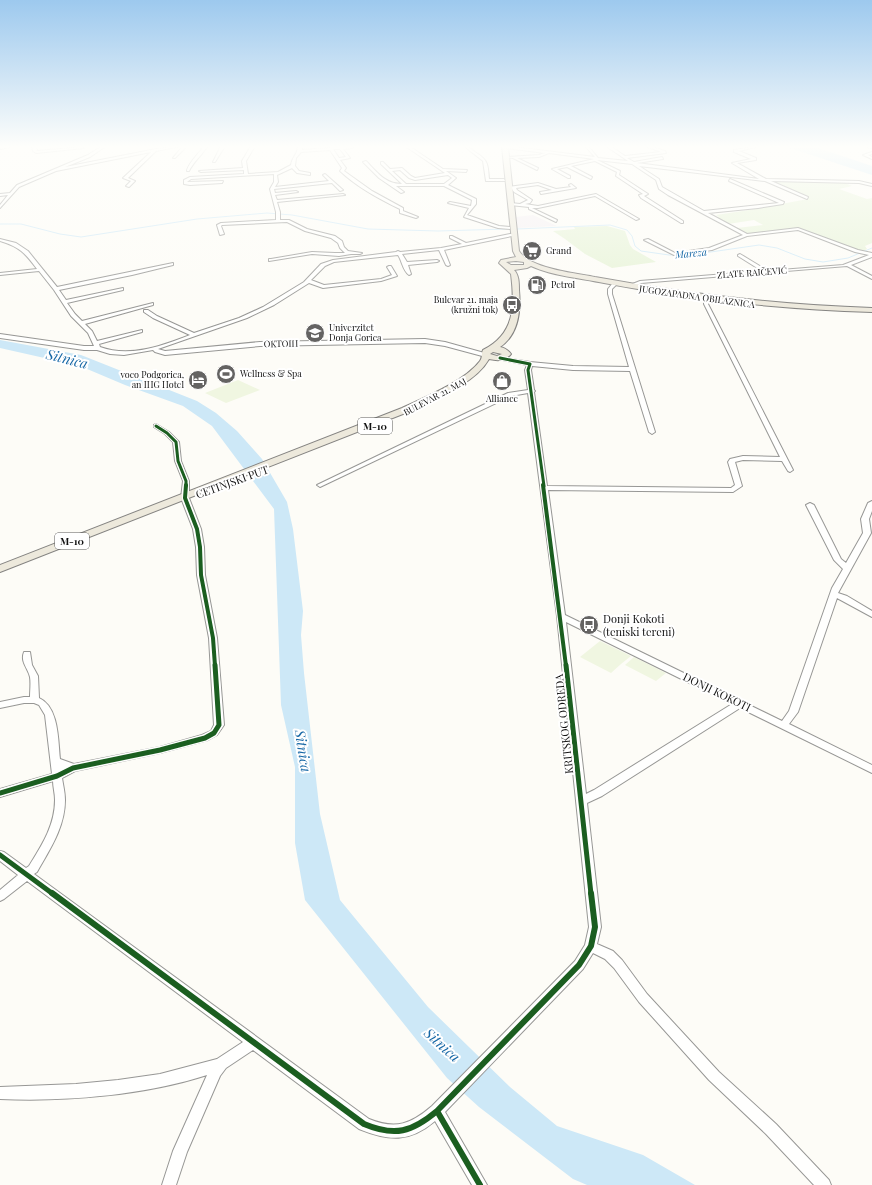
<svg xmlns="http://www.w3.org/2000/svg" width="872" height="1185" font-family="'Playfair Display',serif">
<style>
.industrial{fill:#f5f0f3}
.green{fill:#e7f3d7}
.pitch{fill:#f0f6e1}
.water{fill:#cde8f7}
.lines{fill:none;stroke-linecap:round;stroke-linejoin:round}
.stream{stroke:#cde8f7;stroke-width:1}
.minor-casing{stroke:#979795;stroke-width:2}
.primary-casing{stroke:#858482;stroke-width:2}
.minor{fill:#fffffe;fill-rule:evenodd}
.primary{fill:#ede9dc;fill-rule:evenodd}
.cycleway-far3-casing{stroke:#fff;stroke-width:5}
.cycleway-far2-casing{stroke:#fff;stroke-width:6}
.cycleway-far1-casing{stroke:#fff;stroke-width:8}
.cycleway-casing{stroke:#fff;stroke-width:9}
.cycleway-far3{stroke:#1b5e20;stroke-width:3}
.cycleway-far2{stroke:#1b5e20;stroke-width:4}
.cycleway-far1{stroke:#1b5e20;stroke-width:5}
.cycleway{stroke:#1b5e20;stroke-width:6}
.labels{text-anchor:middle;stroke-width:4;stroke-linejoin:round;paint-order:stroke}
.far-poi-label{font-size:9px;fill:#111;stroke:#fff;text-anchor:start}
.far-street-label{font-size:9px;fill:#111;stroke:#fff}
.far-water-label{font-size:10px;font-style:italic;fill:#1768a6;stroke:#fff}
.shield{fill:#fff;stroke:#585858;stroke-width:1}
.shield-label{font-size:10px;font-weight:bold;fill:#111}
.street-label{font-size:11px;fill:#111;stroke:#fff}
.poi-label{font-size:11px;fill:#111;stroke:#fff;text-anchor:start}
.near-water-label{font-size:14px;font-style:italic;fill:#1768a6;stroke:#fff}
</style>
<rect width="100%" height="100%" fill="#fdfcf7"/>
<!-- industrial -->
<path class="industrial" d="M533,215l24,11 -40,2 -2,-11z"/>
<!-- green -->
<path class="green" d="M767,181l76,1 9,4 -13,3 28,10 5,-1v45l-7,3 2,3 -6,3 -57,-22 -56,4 -11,-6 26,-3 -9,-5 -26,4 -12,-6 3,-1 -3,-2 33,-5 59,-11z
M607,226l18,5 5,14 3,4 23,13 -44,6 -27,-14 -20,-15 -12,-8 22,-2 -1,-2z"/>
<!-- pitch -->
<path class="pitch" d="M238,380l22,10 -34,13 -21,-10z
M600,641l31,15 -10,8 -3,-1 3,1 -10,9 -31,-16z
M634,657l32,16 -10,8 -31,-16z"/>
<!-- water -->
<path class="water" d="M784,146h28l60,20v9z
M0,340l81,15 116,46 19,12 21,18 25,28 25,43 6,27 10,82 -2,24 3,38 16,141 20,86 88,107 82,80 47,39 86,29 52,30h-108l-14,-6 -94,-72 -32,-29 -142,-178 -10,-57v-76l-14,-62 -7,-196 -62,-83 -29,-20 -58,-21 -45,-19 -80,-18z"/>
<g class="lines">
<!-- stream -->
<path class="stream" d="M0,224h21l39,10 21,3 116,-18 70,-6 25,2 76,14 70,2 69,-2
M517,229l93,-4 17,5 5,6 3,10 6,5 28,4h21l69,-10 18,3 28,11 18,3 25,-4 24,-10"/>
<!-- minor casing -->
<g class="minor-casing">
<path id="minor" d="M7,146h7l-14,3v-2z
M32,146h4l1,5 45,-4 2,1 -48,5 -3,-2z
M102,146h4l-16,11 -25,10 91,-18 25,-3 -25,5 -28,27 7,3 -6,6 -3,-1 5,-5 -8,-3 28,-26 -95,19 -37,16 -19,21v-3l8,-10 -8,1v-2l10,-1 7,-8 71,-30z
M183,146h4l-12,12h-2z
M204,146h4c-5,7 -16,18 -19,25h-2c0,-6 13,-19 17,-25z
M221,146h4l-10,16h-2z
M251,146h4l-9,15 2,13 30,-2 13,-7c1,-8 7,-11 7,-19h4v4l53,-4 -3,2 -9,1 7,9 -10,2 6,8 -2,3 28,20 31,17v3l15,6 -2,1 -16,-5v-4c-21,-10 -43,-22 -60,-38l2,-3 -12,-18 -29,2 -5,6 -1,8 4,5 11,2v2l-13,-2 -5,-5 -15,7 1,7 -3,5 54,-6 -6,-6 2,-1 18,16 -3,1 -8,-8 -58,6 1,4 21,-2 2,1 -23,3 2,5 66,-6 2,1 -68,7 3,10v8h9l18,9 28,7 7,5 2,6 4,4 14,2 -2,1h-9l-12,2 -27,-2 -43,7v-2h2l41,-7 23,1h10l-5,-5 -2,-5 -7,-5 -26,-7 -18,-9 -65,3 -1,1 3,8 -4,1 -3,-10 4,-2 55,-3v-8l-6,-23 4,-7v-8l-83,5 -4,3 36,-1 -1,2 -32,2 -6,-1v-4l6,-3 54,-3v-4l-43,2 -2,-1 44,-3 -1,-7zM333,149h7l6,8 -7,1z
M405,146h4l34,23 24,1 -1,2 -20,-1 10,7 -8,7 28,14v5l-9,11 32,11 11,1v2l-12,-1 -34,-11 5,-9 -21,-5 2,-1 21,4 1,-6 -28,-14h-48l8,6 -3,1 -22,-15 -16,-16 3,-1c11,11 19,23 36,23l-21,-20v-2h2l7,7 12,-1 9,8 4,2 30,-5zM400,170l9,8 6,2 33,-5 4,3 -8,6h-38l-14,-13z
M464,146c5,0 7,3 11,6 13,8 13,12 14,27h15l1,2h-19l-3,-20z
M506,146l89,11 -9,-10 2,-1 10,12 30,3 -22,-15h4l15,10 36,-4 -15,-6h4l15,5 1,2 -39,5 7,4 28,-5 1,2 -26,4 122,16 -27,-16 19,-4 -17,-7v-2l25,-4 -20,5 17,7v2l-19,3 29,16 93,2 13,3v2l-13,-3 -88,-2 37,16 -1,2 -42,-18 -126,-15 20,13 3,8 42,24 75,-8 -50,-22 1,-2 54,23 -1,2 -25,4 -50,5 39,21 51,-6 60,22 14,3v4l-21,8 21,11v3l-25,-13 -206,17 -7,4h-4v-2l10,-4 122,-10 -24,-15v-1l2,-1 28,17 75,-6 26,-10 -14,-3 -57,-22 -51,6 -35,14 -38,5 -30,-15 4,-1 27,14 34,-5 34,-13 -75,-40 -9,-6 -3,-9 -24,-16 -35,-4 23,11 -1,4 29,19 -4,2 39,25v2h-2l-40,-25 -2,-3 4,-1 -27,-18 1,-4 -22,-11 -24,5 21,11 -1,2 -24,-12 -10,2 13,7v2h-2l-16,-9 42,-10 -45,-6 -10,4 -22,1 21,10 -1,2 -24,-12 -6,-1 32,-2 6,-2 -38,-5z
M866,146h6v2l-5,-1z
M872,152v2l-4,1 4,2v2l-9,-4z
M538,183l18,6 15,-2 -2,-2 2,-1 5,4 -35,6 -1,-2 12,-2 -14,-5 -22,3 1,2 15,10 -2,3 -5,1 13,2 58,-12 43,25 -3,1 -41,-24 -57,12h-6l25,12 -1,2 -27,-13v-2l-19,-2 1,-2 9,1 8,-4 -14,-8 -2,-3h-4v-2z
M510,234h2v2l-68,14 6,15 -2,1 -2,-1 -7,-15 -37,4 5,8 30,-2 2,1 -2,1 -29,3 3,9 -2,1c-6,-4 -7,-14 -11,-20l-64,7 -9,4 -14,14 13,5 57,-6 11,-4 -5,-8 2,-1h2l6,10 -16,5 -58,7 -14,-5 -35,22 -27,13 -89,31 7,2 95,-9 165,-3 20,3 43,12 1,1 -3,2 -41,-11 -20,-3 -165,3 -95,9 -10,-3 -2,-2 -29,5 -14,-1 -13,-4h-13l-84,-12v-4l84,12h10l-6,-13 -17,-17 -17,-26 -15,-19 -39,4v-2l37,-4c-12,-16 -17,-22 -37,-28v-2l16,4 12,8 29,36 116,-24v2l-41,10 -73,15 7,10 57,-12v2l-56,13 8,11 7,7 71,-18v2l-68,19 7,7 5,10 45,-11v2l-43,12 1,3c30,11 61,-1 90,-12l-37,-17 -9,-6v-2h4l9,6 37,17 45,-15 24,-11 41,-25 17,-18 12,-4 63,-8 2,-1 2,1 41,-4 21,-4 -12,-6v-2h2l14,7z
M612,284l4,1 -4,4v5l43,138 -3,2 -3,-2 -19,-61 -57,-1 -41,-4 -1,4 3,20 1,1 -1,1 13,94 184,2 4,-3 -7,-23 2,-3 13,-3 37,1 -76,-153v-4l2,-1 2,1v4l85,166 -3,2 -2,-1 -6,-10 -39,-1 -8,2 7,24 -9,6 -185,-2 17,125 217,106 7,-10 43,-123 11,-19 -9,-9 -28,-55 4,-2 4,2 27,54 5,4 17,-30 -2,-14 7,-16 4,-2v10l-3,8 2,14 -33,60 9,3 25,15v6l-35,-19 -39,114 -9,12 83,41v8l-132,-65 -138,88 -15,7 14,124 -4,17 16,7 9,9 25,34 72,78 57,52 53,56 2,5h-17l-48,-51 -57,-54 -70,-78 -25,-34 -9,-9 -12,-6 -10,16 -138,143 42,73h-15l-37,-64c-26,22 -46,20 -76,8l-106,-79 -27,18 -6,8 -33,76 -11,33h-14l11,-34 34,-76c-61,20 -142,27 -207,24v-12l76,-3 42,-4 42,-6 57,-15 26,-17 -216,-161 -23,18 -4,2v-11l18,-15 -18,-14v-10l4,1 22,16 3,-2c13,-21 26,-41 26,-66 0,-7 -2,-13 -2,-19l-53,16v-8l52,-15 -7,-59 -6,-10 -5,-2h-10l-24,5v-6l24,-5h6c0,-6 1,-14 0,-20 -2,-9 -10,-15 -6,-25h6l2,13 6,11 1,22c20,9 19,42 21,61l14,5 86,-17 42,-12 9,-4 3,-6 -5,-87 -12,-63 -1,-28 -3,-18 -12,-31 2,-17 -8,-20 -2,-19 -8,-8 -11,-7v-2l2,-1 13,8 10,10 2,19 8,20v17l12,31 3,18 1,28 12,63 7,87 -7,10 -9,5 -48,13 -85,18 -13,7c1,7 3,14 3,22 0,27 -15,49 -28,72l-3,2 335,245c27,11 42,5 63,-13l143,-145 10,-16 4,-18 -32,-311 -29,-223 -17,3 -189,90 -2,1 -3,-2 191,-92 20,-3 -3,-20 2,-5 -29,-6v-2l32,5 43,4 56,1 -21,-73v-5zM566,622l166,82 -138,86 -8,4z"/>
</g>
<!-- primary casing -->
<g class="primary-casing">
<path id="primary" d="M504,146l4,1 11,104c11,18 57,22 76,26 92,17 184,28 277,31v4c-90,-3 -179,-12 -268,-29 -24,-5 -51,-7 -73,-17l-4,2 -13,2c5,5 5,13 5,20 2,21 -1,45 -19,57 5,1 8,3 11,7 -6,7 -13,7 -22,5 -14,25 -56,41 -81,53l-408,160v-7l402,-157c22,-10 63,-27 78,-47 3,-4 1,-7 3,-11 32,-16 32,-44 28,-76l-12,-11 2,-3 15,-3 -3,-6 -11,-104zM516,261l8,1v3h-13l-5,-3zM493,352l9,2 -5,2 -7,-2z"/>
</g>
<!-- minor -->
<use href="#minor" class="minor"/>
<!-- primary -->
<use href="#primary" class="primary"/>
<!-- cycleway-far3 casing -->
<g class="cycleway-far3-casing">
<path id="cycleway-far3" d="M500,358l30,6 -2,6 16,116
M156,426l11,7 9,9 2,19 8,20v5"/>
</g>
<!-- cycleway-far2 casing -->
<g class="cycleway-far2-casing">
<path id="cycleway-far2" d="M186,485l-1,13 12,31 3,18 1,28 12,63 2,28
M543,485l23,181"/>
</g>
<!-- cycleway-far1 casing -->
<g class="cycleway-far1-casing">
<path id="cycleway-far1" d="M566,665l25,229
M0,793l57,-17 16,-8 87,-18 45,-12 9,-5 5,-8 -4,-60
M0,855l53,39"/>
</g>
<!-- cycleway casing -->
<g class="cycleway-casing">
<path id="cycleway" d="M52,893l312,231c31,13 48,8 73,-13
M480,1185l-43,-74 142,-146 12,-19 4,-19 -4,-34"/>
</g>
<!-- cycleway-far3 -->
<use href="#cycleway-far3" class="cycleway-far3"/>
<!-- cycleway-far2 -->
<use href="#cycleway-far2" class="cycleway-far2"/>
<!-- cycleway-far1 -->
<use href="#cycleway-far1" class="cycleway-far1"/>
<!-- cycleway -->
<use href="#cycleway" class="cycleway"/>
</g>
<!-- sky -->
<linearGradient id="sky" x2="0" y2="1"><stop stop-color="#9dc9ee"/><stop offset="0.47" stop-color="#fefefb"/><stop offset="1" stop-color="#fefefb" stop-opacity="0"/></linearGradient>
<rect width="872" height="312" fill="url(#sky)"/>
<!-- icons -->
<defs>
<g id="supermarket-disc" transform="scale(1)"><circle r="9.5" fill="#646362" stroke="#fff"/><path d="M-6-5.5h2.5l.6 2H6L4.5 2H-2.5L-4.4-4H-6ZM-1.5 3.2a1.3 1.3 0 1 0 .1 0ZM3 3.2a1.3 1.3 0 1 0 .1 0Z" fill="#fff"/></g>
<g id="fuel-disc" transform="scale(1)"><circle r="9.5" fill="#646362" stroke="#fff"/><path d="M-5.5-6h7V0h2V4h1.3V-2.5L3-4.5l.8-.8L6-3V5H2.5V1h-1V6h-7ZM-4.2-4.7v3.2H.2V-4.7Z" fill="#fff"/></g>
<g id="bus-disc" transform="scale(1)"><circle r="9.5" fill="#646362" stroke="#fff"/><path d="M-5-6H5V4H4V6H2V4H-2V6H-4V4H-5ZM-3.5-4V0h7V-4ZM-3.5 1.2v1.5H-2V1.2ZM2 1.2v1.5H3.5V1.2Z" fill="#fff"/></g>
<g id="university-disc" transform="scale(1)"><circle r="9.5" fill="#646362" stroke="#fff"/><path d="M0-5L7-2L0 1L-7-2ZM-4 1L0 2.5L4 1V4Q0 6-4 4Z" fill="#fff"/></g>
<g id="stadium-disc" transform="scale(1)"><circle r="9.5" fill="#646362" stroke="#fff"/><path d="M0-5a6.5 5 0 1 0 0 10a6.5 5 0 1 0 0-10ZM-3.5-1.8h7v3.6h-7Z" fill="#fff"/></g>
<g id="hotel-disc" transform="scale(1)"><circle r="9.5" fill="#646362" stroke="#fff"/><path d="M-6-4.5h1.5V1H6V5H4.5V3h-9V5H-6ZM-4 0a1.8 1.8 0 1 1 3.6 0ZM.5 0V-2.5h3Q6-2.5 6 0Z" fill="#fff"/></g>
<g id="shop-disc" transform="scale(1)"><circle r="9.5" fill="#646362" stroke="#fff"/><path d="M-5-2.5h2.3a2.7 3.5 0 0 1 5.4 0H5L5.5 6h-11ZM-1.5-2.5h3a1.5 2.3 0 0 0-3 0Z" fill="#fff"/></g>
</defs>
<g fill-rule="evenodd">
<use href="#supermarket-disc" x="532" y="251"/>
<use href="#fuel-disc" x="537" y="285"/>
<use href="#bus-disc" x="512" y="305"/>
<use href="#university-disc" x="315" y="333"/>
<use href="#stadium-disc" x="226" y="374"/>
<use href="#hotel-disc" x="198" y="380"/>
<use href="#shop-disc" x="502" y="381"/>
<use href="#bus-disc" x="589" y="625"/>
</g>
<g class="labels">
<!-- far-poi labels -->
<g class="far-poi-label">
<text x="546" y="254">Grand</text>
<text x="551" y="288">Petrol</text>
<text x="498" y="303" text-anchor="end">Bulevar 21. maja<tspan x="498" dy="10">(kružni tok)</tspan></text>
<text x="329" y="331">Univerzitet<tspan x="329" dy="10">Donja Gorica</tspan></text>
<text x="240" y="377">Wellness &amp; Spa</text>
<text x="184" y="378" text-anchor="end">voco Podgorica,<tspan x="184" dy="10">an IHG Hotel</tspan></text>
<text x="502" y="402" text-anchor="middle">Alliance</text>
</g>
<!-- far-street labels -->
<g class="far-street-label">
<text transform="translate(752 273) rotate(-4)" y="3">ZLATE RAIČEVIĆ</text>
<text transform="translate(697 297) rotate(8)" y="3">JUGOZAPADNA OBILAZNICA</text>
<text transform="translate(281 344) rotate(-1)" y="3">OKTOIH</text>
<text transform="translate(435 397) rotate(-28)" y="3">BULEVAR 21. MAJ</text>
</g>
<!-- far-water labels -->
<g class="far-water-label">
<text transform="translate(691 253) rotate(-5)" y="4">Mareza</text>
</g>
<!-- shield labels -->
<g class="shield">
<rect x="358" y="418" width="34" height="16" rx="3"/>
<rect x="55" y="533" width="34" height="16" rx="3"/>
</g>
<g class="shield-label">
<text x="375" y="430">M-10</text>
<text x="72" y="545">M-10</text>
</g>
<!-- street labels -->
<g class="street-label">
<text transform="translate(232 482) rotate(-20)" y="4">CETINJSKI PUT</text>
<text transform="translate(717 692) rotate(26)" y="4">DONJI KOKOTI</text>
<text transform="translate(564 724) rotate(-96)" y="4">KRITSKOG ODREDA</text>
</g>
<!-- poi labels -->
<g class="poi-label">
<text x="603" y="623">Donji Kokoti<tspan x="603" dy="13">(teniski tereni)</tspan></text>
</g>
<!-- near-water labels -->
<g class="near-water-label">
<text transform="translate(67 359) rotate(14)" y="5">Sitnica</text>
<text transform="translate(303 751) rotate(81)" y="5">Sitnica</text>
<text transform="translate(442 1045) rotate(42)" y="5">Sitnica</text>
</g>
</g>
</svg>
